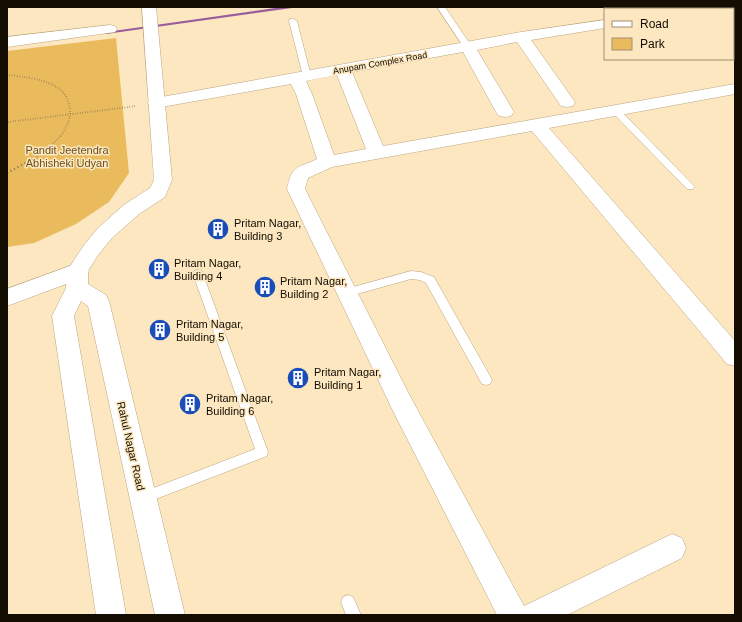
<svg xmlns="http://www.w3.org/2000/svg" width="742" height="622" font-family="Helvetica,sans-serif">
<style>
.green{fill:#eabb5d}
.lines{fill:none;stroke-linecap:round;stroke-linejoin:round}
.stream{fill:#985d9a;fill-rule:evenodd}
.service-casing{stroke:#baa680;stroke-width:1}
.minor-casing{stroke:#baa680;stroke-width:1}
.tertiary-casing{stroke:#baa680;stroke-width:1}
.primary-casing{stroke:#baa680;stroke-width:1}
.path-far1{stroke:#7d6f58;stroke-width:2;stroke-dasharray:0.5 2;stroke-linecap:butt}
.path{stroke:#7d6f58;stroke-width:2.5;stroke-dasharray:1 3;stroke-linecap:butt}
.service{fill:#fff;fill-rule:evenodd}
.minor{fill:#fff;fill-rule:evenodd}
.tertiary{fill:#fff;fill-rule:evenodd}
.primary{fill:#fff;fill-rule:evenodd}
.labels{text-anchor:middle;stroke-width:3;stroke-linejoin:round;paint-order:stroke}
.far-street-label{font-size:9px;fill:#140d02;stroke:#fce7c0}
.park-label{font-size:11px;fill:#69511e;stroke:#fce7c0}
.poi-label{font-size:11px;fill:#140d02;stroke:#fce7c0;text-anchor:start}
.street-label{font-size:11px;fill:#140d02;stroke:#fce7c0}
</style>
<rect width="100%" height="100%" fill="#fce7c0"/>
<!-- green -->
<path class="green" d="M116,38l13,135 -20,29 -33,22 -42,19 -27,4v-196z"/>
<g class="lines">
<!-- stream -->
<path class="stream" d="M282,7h12l-2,1 -186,26 -2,-1 2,-1z"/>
<!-- service casing -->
<g class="service-casing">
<path id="service" d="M437,7h8l27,40 -1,2h-6z
M290,19h3l4,2 14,55 -1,2h-6l-1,-2 -14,-55z
M615,107l3,1 75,77 2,2 -2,2h-6l-75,-77 -1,-2z
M198,270l4,1 1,3 65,178 -1,4 -124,48 -5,-2 -2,-4 2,-4 117,-45 -62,-175 1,-3z
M411,271l10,1 13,5 56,99 2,4 -2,4 -4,1 -4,-1 -56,-101 -6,-3 -9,-1 -65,18 -4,-1 -1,-3 1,-3 4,-1z
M348,595l5,2 8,18h-15l-5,-13 2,-5z"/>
</g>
<!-- minor casing -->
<g class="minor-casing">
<path id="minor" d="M693,7h22l-1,2h-22z
M605,20v8l-74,12 44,62 -2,4 -6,1 -6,-1 -44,-64 -40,8 37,62 -3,4 -6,1 -6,-1 -3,-4 -33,-60 -111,20 31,74 352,-62v10l-186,34 186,213v25l-8,-2 -195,-233 -200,36 -24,11 -3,11 105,207 114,210 148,-72 10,4 4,10 -4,10 -115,57h-70l-104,-204 -106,-222c5,-24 9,-20 30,-30l-21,-65 -5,-10 -135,24 -6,-1 -2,-4 2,-4 6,-1 365,-66zM337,75l29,74 -32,6 -22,-61 -6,-13z
M110,25l5,1 2,3 -2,3 -108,15v-10z
M78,263l7,2 4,6 -4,6 -78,29v-17z"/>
</g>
<!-- tertiary casing -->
<g class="tertiary-casing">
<path id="tertiary" d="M142,7h14l16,173 -7,17 -26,17 -27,24 -14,17 -10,16v13l18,11 3,6 76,314h-30l-67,-309 -7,-5 -7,15 52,299h-30l-44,-299 14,-28 1,-17 17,-26 14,-17 27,-24 25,-16 4,-8z
M733,25h2v8h-2z"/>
</g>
<!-- primary casing -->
<g class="primary-casing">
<path id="primary" d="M681,7h16l1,2h-16z
M712,7h16l1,2h-16z
M733,33l2,1v11l-2,-1z"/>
</g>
<!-- path-far1 -->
<path class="path-far1" d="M7,75c17,2 36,3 51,13 7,4 11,13 12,21 2,22 -20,38 -36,50
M8,122l129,-16"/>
<!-- path -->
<path class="path" d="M7,173l28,-15"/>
<!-- service -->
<use href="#service" class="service"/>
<!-- minor -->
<use href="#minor" class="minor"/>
<!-- tertiary -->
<use href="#tertiary" class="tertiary"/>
<!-- primary -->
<use href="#primary" class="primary"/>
</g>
<!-- icons -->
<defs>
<g id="building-disc" transform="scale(1.15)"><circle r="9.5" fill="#1b4dba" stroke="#fce7c0"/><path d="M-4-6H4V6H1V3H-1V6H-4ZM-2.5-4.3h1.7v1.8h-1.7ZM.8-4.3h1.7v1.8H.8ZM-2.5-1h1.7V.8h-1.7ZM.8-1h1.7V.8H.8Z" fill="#fff"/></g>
</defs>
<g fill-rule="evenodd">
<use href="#building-disc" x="218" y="229"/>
<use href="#building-disc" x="159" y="269"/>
<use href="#building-disc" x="265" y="287"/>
<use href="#building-disc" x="160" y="330"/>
<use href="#building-disc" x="298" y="378"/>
<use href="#building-disc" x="190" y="404"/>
</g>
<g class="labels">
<!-- far-street labels -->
<g class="far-street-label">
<text transform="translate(380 63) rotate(-10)" y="3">Anupam Complex Road</text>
</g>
<!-- park labels -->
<g class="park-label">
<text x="67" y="154">Pandit Jeetendra<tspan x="67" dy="13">Abhisheki Udyan</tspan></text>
</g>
<!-- poi labels -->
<g class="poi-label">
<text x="234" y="227">Pritam Nagar,<tspan x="234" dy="13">Building 3</tspan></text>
<text x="174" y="267">Pritam Nagar,<tspan x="174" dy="13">Building 4</tspan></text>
<text x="280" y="285">Pritam Nagar,<tspan x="280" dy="13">Building 2</tspan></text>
<text x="176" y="328">Pritam Nagar,<tspan x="176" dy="13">Building 5</tspan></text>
<text x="314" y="376">Pritam Nagar,<tspan x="314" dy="13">Building 1</tspan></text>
<text x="206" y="402">Pritam Nagar,<tspan x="206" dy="13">Building 6</tspan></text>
</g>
<!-- street labels -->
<g class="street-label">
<text transform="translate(131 446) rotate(77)" y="4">Rahul Nagar Road</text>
</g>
</g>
<!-- border -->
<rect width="742" height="622" fill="none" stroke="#140d02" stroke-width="16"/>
<!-- legend -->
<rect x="604" y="8" width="130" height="52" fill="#fce7c0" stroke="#9f9074"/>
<rect x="612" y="21" width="20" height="6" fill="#ffffff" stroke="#9f9074"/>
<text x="640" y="28" font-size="12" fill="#140d02">Road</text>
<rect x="612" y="38" width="20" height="12" fill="#eabb5d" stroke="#9f9074"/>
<text x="640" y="48" font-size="12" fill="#140d02">Park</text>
</svg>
